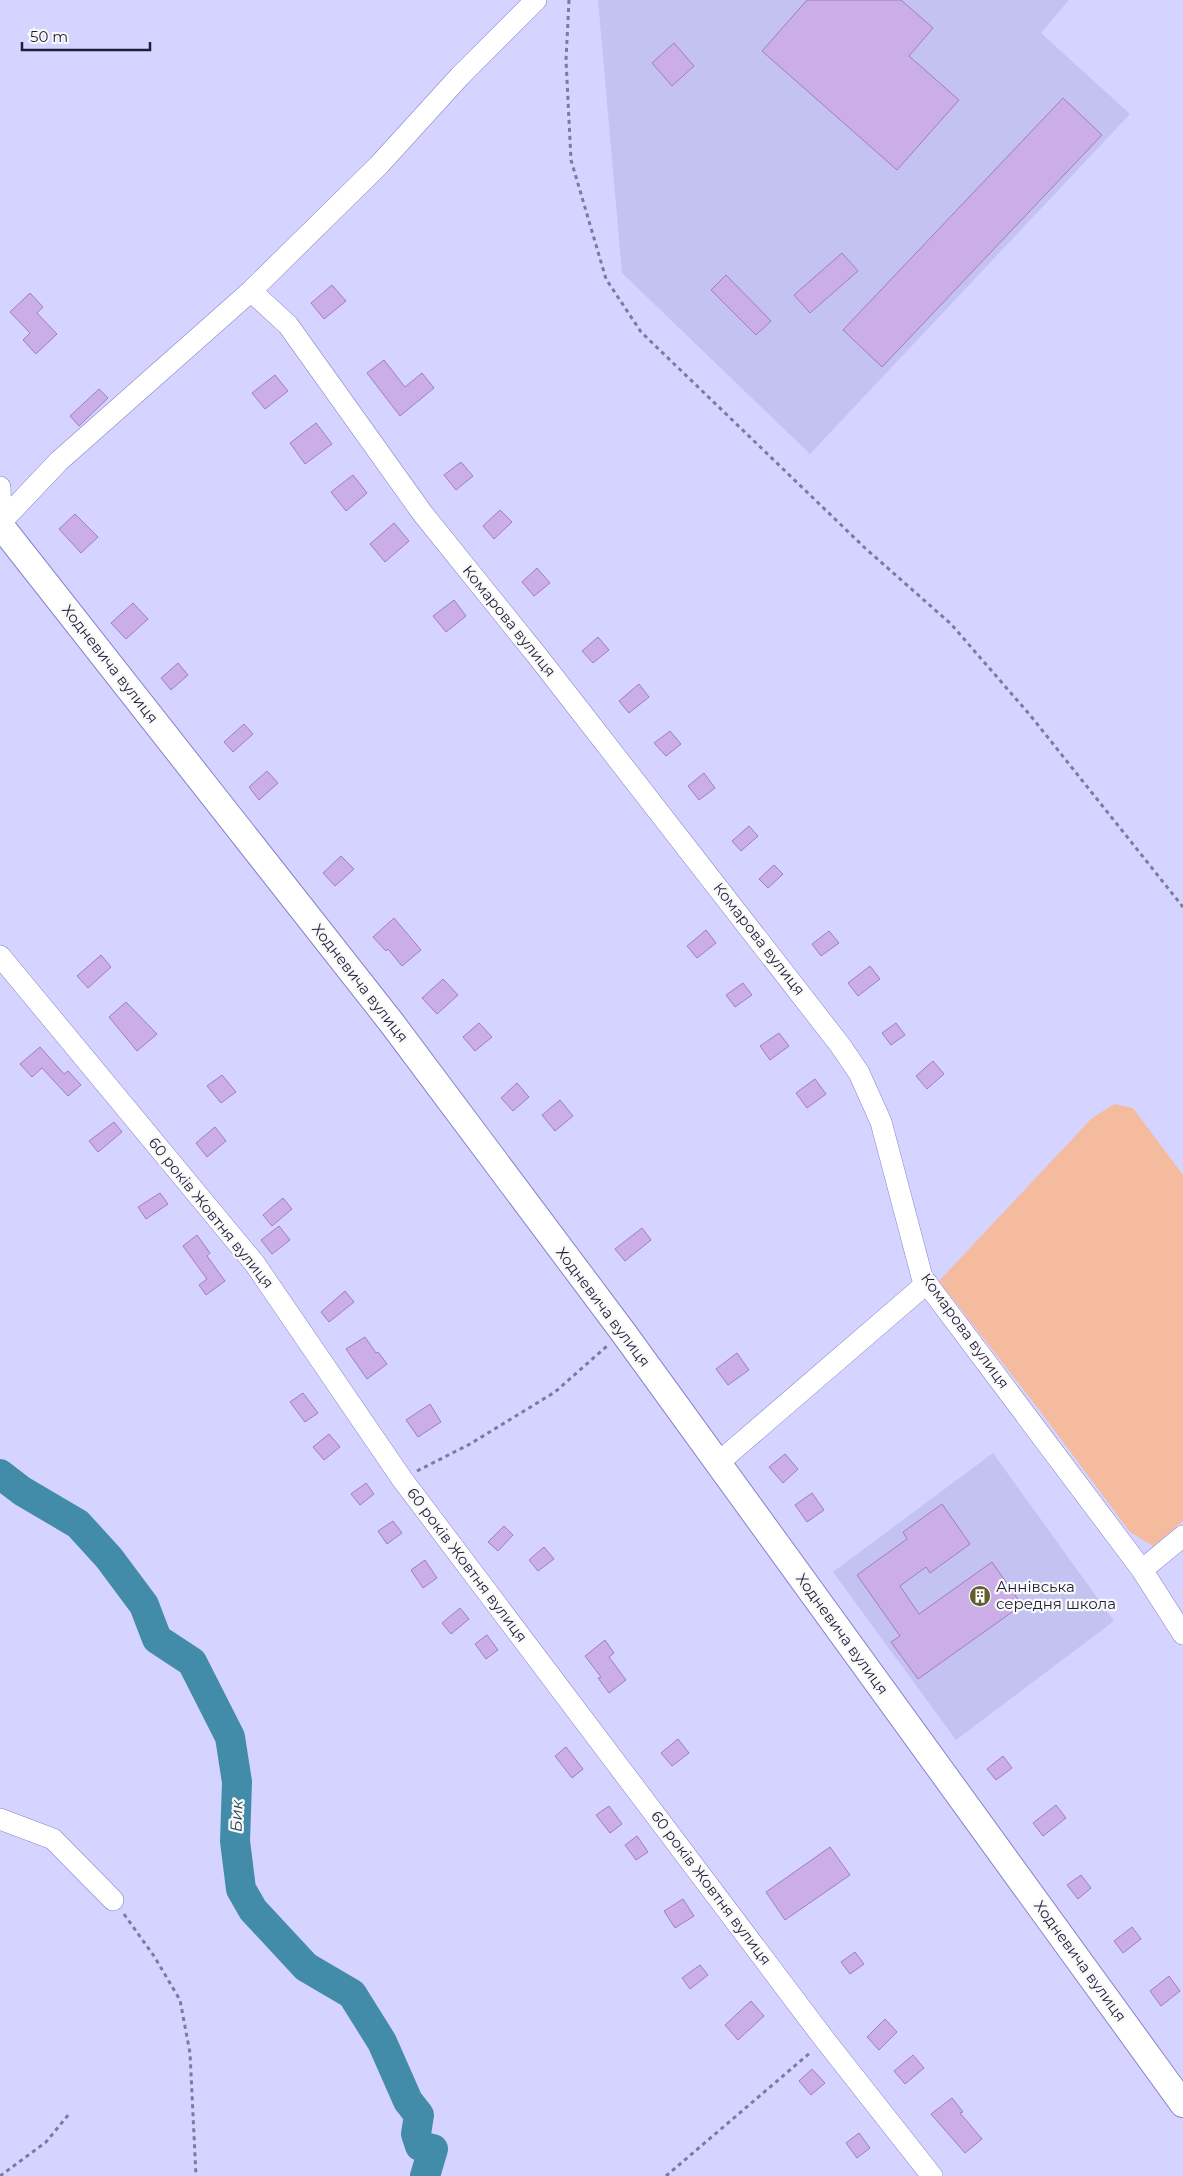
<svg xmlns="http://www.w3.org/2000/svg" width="1183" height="2176" font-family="Montserrat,sans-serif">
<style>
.built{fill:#c4c2f0}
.green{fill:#f5bb9f}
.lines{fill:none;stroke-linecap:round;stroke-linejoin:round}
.river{stroke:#428caa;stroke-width:30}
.building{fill:#cbaee8;stroke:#9f7ebe}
.minor-casing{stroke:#8983c7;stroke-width:22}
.major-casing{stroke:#8983c7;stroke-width:28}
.path{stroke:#7c7a9d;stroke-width:3;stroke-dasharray:4 4;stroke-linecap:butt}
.minor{stroke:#fff;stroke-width:21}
.major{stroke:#fff;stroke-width:26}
.labels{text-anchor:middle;stroke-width:4.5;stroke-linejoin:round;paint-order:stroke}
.street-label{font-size:15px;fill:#211e39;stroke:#f9f9f9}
.poi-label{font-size:15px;fill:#211e39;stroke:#f9f9f9;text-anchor:start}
.water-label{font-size:16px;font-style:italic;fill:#1a3c4a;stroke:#f9f9f9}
</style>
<rect width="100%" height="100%" fill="#d5d3ff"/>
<!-- built -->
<path class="built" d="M598,0h471l-28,33 89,81 -320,340 -188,-181z
M993,1453l121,168 -158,119 -123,-168z"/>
<!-- green -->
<path class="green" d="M1114,1104l19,4 50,67v346l-30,25 -23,-14 -90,-121 -101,-130 152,-162z"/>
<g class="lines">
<!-- river -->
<path class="river" d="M0,1474l22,17 56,33 31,34 35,47 13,34 35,23 38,75 7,45 -2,59 6,48 12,21 53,57 46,27 30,48 26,59 11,14 -3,19 4,12 13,3 -8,27"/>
</g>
<!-- building -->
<path class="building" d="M807,0h94l32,28 -24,28 50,44 -62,70 -135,-119z
M674,43l20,23 -22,20 -20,-23z
M1063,98l39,37 -220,232 -39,-37z
M842,253l16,18 -48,42 -16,-18z
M726,275l45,46 -15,14 -45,-45z
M332,285l14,16 -22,18 -13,-16z
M30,293l13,14 -6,6 20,21 -21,20 -13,-14 7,-7 -20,-21z
M384,360l21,27 17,-14 12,15 -34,28 -33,-43z
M275,375l13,16 -23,18 -13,-16z
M99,389l9,9 -29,28 -9,-10z
M316,423l16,21 -27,20 -15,-21z
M461,462l12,14 -17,14 -12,-15z
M353,475l14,18 -21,18 -15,-19z
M500,510l12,12 -18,17 -11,-13z
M75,514l23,23 -17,16 -22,-24z
M394,523l15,18 -24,21 -15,-18z
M537,568l13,15 -16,13 -12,-14z
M454,600l12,16 -20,16 -13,-16z
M133,603l15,16 -22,20 -15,-16z
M598,637l11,13 -16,13 -11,-12z
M178,663l10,12 -17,15 -10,-12z
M639,684l10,13 -20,16 -10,-12z
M244,724l9,10 -20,18 -9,-10z
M670,731l11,13 -15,12 -12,-13z
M267,771l11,12 -19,17 -10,-13z
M704,773l11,15 -16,12 -11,-14z
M749,826l9,10 -17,15 -9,-10z
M341,856l13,13 -19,17 -12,-13z
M774,865l9,9 -15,14 -9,-9z
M394,918l27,32 -19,16 -14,-17 -2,2 -13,-14z
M706,930l10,13 -19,15 -10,-12z
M829,931l10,12 -18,13 -9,-12z
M101,955l10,12 -23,21 -11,-12z
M870,966l10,13 -22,17 -10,-13z
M443,979l15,16 -21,19 -15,-16z
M743,983l9,12 -17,12 -9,-12z
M126,1002l31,32 -20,17 -28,-34z
M479,1023l13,14 -17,14 -12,-14z
M896,1023l9,12 -14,10 -9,-12z
M779,1033l10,13 -19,14 -10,-14z
M40,1047l24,27 4,-3 13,14 -13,11 -26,-28 -10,9 -12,-13z
M933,1061l11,13 -17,15 -11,-13z
M222,1075l14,17 -15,11 -14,-17z
M815,1079l11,15 -19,14 -11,-15z
M517,1083l12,14 -16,14 -12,-13z
M560,1100l13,16 -18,15 -13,-16z
M114,1122l8,10 -24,20 -9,-11z
M215,1127l11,14 -19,16 -11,-14z
M160,1193l8,11 -22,15 -8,-12z
M283,1198l9,11 -20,17 -9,-11z
M279,1226l11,14 -18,14 -11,-14z
M642,1228l9,12 -26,21 -10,-12z
M197,1235l13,18 -3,3 18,25 -19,14 -7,-10 8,-6 -24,-33z
M345,1291l9,11 -25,20 -8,-10z
M365,1337l11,16 2,-1 9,12 -20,15 -21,-30z
M737,1353l12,17 -21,15 -12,-16z
M303,1393l15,20 -13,9 -15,-20z
M430,1404l11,18 -23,15 -12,-17z
M329,1434l11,13 -16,13 -11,-13z
M785,1454l13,15 -15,14 -14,-16z
M366,1483l8,11 -14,11 -9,-11z
M812,1493l12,17 -17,12 -12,-17z
M942,1504l28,40 -40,29 -4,-6 -26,19 19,28 73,-52 30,43 -104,74 -27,-37 9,-6 -43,-61 50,-36 -4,-7z
M393,1521l9,12 -15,11 -9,-13z
M504,1526l9,9 -15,16 -10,-9z
M544,1547l10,12 -16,12 -9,-11z
M425,1560l12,18 -14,10 -12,-18z
M460,1608l9,11 -18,15 -9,-11z
M487,1635l11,15 -12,9 -11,-15z
M605,1640l9,13 -5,4 17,23 -17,13 -11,-15 3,-1 -16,-21z
M678,1739l11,14 -17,13 -11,-13z
M566,1747l17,22 -11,9 -17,-22z
M1003,1756l9,12 -16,12 -9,-11z
M1056,1805l10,13 -23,18 -10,-13z
M609,1806l13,18 -12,9 -14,-18z
M637,1836l11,16 -12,8 -11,-15z
M830,1847l20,28 -65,45 -19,-28z
M1081,1875l10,13 -13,11 -11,-14z
M683,1899l11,17 -19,12 -11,-17z
M1132,1927l9,12 -18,14 -9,-12z
M855,1952l9,12 -14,10 -9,-12z
M700,1965l8,10 -18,14 -8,-11z
M1169,1976l11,15 -19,15 -11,-15z
M751,2001l13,15 -26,24 -13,-15z
M885,2019l12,13 -18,18 -12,-13z
M913,2055l11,13 -19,16 -11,-13z
M812,2069l13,14 -14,12 -12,-14z
M952,2098l11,14 -3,1 22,26 -17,14 -34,-39z
M859,2133l11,15 -13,10 -11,-15z"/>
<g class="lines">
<!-- minor casing -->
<g class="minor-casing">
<path id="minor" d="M251,291l37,34 135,189 116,144 301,387 19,28 22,49 41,155 220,293 41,64
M0,487l1,39
M3,520l56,-59 192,-170 128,-126 81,-89 76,-76
M0,956l255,308 147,215 423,561 107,136
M718,1463l209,-180
M1142,1570l41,-34
M0,1819l53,20 60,61"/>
</g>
<!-- major casing -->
<g class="major-casing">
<path id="major" d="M0,527l1,-1 390,496 232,310 560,772"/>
</g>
<!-- path -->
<path class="path" d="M569,0l-3,60 5,100 35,119 35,53 224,216 86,76 79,91 153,192
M417,1471l53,-27 85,-52 52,-46
M124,1914l30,42 26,44 10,53 6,123
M0,2176l46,-34 23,-28
M666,2176l145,-124"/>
<!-- minor -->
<use href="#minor" class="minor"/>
<!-- major -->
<use href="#major" class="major"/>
</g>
<!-- icons -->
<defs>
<g id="building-disc" transform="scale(1.125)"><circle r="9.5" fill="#615f2c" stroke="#f9f9f9"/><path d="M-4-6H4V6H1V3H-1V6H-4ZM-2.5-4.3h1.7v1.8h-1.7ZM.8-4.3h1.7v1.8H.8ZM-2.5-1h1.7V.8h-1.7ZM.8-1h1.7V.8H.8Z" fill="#fff"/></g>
</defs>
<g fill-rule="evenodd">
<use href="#building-disc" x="980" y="1596"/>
</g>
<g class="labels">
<!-- street labels -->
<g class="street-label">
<text transform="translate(509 621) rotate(51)" y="5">Комарова вулиця</text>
<text transform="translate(110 664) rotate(52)" y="5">Ходневича вулиця</text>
<text transform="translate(759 939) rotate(52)" y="5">Комарова вулиця</text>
<text transform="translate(360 983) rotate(52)" y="5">Ходневича вулиця</text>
<text transform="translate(211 1213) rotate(51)" y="5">60 років Жовтня вулиця</text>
<text transform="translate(603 1307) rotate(53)" y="5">Ходневича вулиця</text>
<text transform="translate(965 1331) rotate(54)" y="5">Комарова вулиця</text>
<text transform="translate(467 1565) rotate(53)" y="5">60 років Жовтня вулиця</text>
<text transform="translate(842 1634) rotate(54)" y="5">Ходневича вулиця</text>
<text transform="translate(711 1888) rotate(53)" y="5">60 років Жовтня вулиця</text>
<text transform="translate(1080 1961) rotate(54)" y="5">Ходневича вулиця</text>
</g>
<!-- poi labels -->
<g class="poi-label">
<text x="996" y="1592">Аннівська<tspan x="996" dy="17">середня школа</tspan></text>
</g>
<!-- water labels -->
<g class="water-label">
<text transform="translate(236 1816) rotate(-88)" y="6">Бик</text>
</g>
</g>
<!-- scale -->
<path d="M22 42v8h128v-8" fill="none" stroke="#211e39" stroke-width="2.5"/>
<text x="30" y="42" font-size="15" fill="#211e39" stroke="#f9f9f9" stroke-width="4" paint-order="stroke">50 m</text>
</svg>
